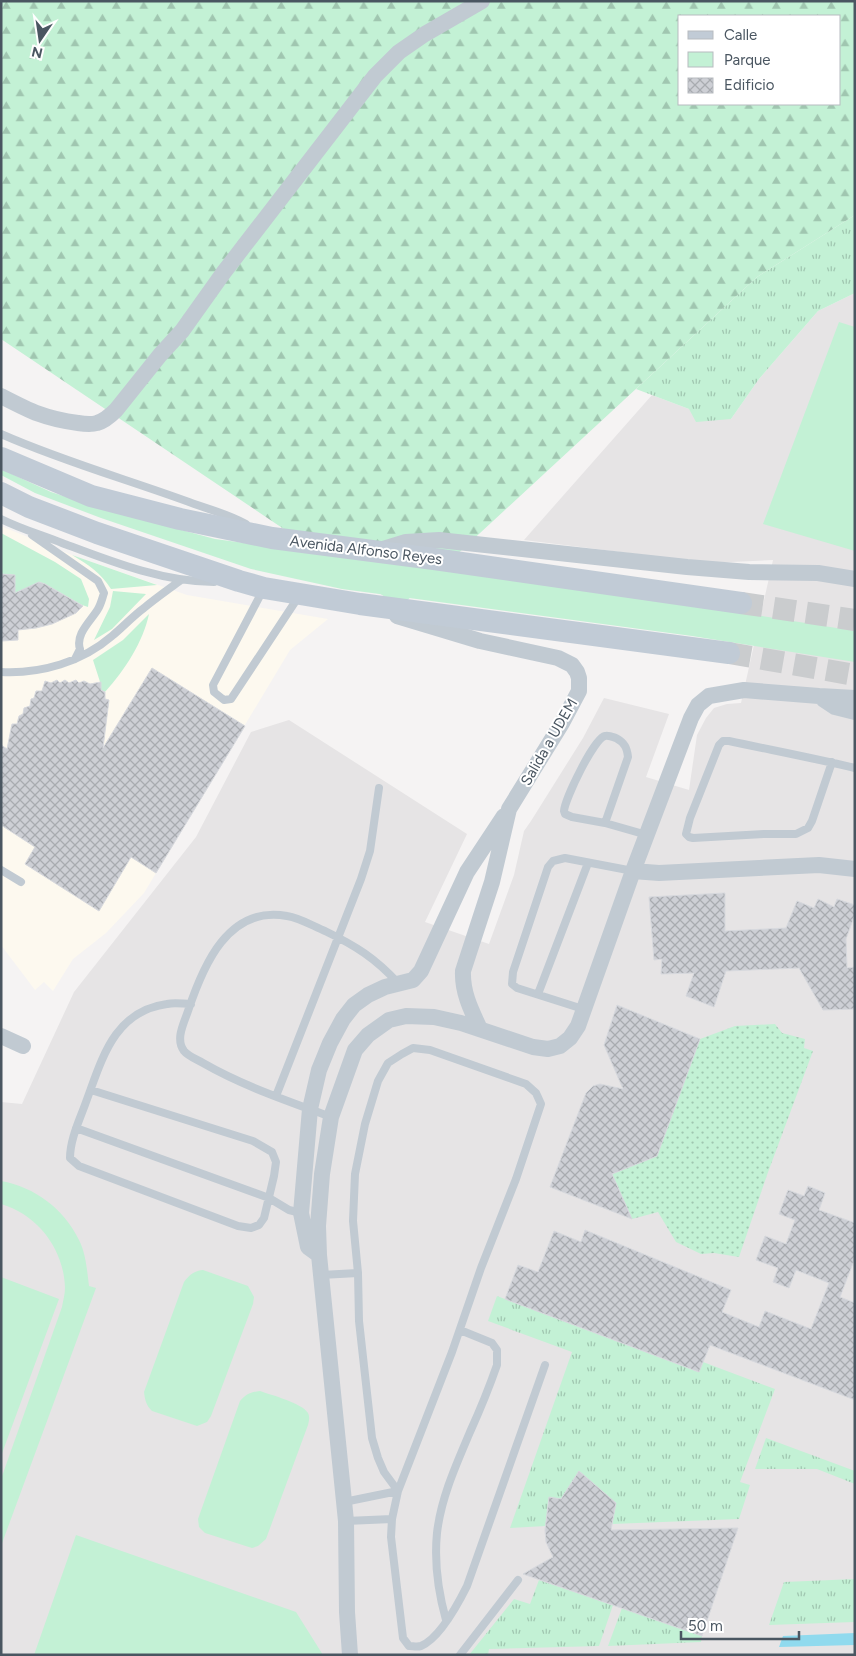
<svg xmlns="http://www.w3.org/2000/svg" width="856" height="1656" font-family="Figtree,sans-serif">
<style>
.commercial{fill:#fdf9ef}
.education{fill:#e6e4e5}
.grass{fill:url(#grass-tufts)}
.forest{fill:url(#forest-firs);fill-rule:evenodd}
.park{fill:#c3f1d5}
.garden{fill:url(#garden-dots)}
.water{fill:#90daee}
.building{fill:url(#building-cross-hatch);stroke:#d7d9de}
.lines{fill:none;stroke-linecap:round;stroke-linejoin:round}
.secondary-tunnel{stroke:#caccce;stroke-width:22;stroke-dasharray:22 11;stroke-linecap:butt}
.lane{stroke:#c1cad2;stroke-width:8}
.street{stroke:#c1cad2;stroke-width:16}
.secondary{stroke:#c1cbd6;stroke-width:22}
.labels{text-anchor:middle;stroke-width:4;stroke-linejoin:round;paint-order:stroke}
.street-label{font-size:15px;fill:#4a5661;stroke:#fff}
</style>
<defs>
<pattern id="grass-tufts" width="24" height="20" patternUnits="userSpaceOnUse" patternTransform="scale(1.25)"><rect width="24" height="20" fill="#c3f1d5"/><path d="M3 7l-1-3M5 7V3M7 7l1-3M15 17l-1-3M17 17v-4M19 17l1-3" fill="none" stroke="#a0c6b0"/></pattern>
<pattern id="forest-firs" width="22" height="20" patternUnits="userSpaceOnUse" patternTransform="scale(1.25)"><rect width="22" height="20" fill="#c3f1d5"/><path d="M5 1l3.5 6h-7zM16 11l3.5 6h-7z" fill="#a0c6b0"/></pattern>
<pattern id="garden-dots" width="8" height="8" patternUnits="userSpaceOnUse" patternTransform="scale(1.25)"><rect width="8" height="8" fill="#c3f1d5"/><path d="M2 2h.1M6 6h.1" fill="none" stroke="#a0c6b0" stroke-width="1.8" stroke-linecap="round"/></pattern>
<pattern id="building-cross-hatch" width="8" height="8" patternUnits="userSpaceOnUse" patternTransform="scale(1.25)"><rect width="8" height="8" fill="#cdcfd5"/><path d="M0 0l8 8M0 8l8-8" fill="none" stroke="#a8abb0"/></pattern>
</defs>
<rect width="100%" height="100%" fill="#f5f3f3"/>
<!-- commercial -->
<path class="commercial" d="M1,526l71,29 115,40 141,24 -38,31 -146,243 -38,40 -33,26 -20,32 -9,-9 -9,8 -34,-45z"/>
<!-- education -->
<path class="education" d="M855,293v1362h-854v-553l21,2 52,-112 122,-155 55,-105 38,-12 178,114 -42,88 64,22 25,-69 10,-44 7,-10 52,-83 21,-40 65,16 -23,63 43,13 8,-55 9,-17 8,-10 13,-4 14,-1 32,-143 -64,3 -185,-23 128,-145 37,14 42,10 28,-40 59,-68z"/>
<!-- grass -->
<path class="grass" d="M855,215v78l-37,18 -59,68 -28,40 -35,3 -7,-13 -53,-20 121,-112z
M497,1296l202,76 4,-10 72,27 -35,93 10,3 -11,34 -127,5 4,-21 -37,-32 -18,28 -12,-2 -3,29 -36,2 62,-176 -84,-31z
M766,1438l89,33v13l-38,-15h-62z
M855,1579v43l-86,3 15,-43z
M539,1580l74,25 -14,41 -110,3 -1,6h-19l45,-56 16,5z
M622,1608l80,28 -1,6 -93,4z"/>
<!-- forest -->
<path class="forest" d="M1,1h854v214l-98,62 -357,330 -399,-268zM680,16h160v88h-160z"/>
<!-- park -->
<path class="park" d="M839,322l16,5v224l-92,-27z
M1,469l50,23 56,18 108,29 449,61 191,31v31l-163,-26 -350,-47 -91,-20 -150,-51 -66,-25 -34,-18z
M1,533l54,29 26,17 8,20 -1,8 -6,-2 -37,-21 -6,-2 -24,16v-23l-14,-1z
M72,555l85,30 -46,4c-11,-17 -22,-24 -39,-34z
M113,591l33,3 -34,35 -18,11 16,-33z
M149,614c-6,28 -24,56 -44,78l-4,-2v-5l-8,-25 30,-20z
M1,1181c34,6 63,28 78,59 7,14 8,30 10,46l7,2 -95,258v-67l61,-172c1,-6 3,-13 3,-19 -1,-39 -27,-73 -64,-84z
M203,1270l45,16 6,11 -1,7 -42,112 -4,6 -10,4 -45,-15c-6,-6 -7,-11 -8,-19l40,-110c6,-8 10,-11 19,-12z
M1,1277l58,22 -58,157z
M260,1391c11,4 42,12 48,22 2,4 1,8 0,12l-42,114 -8,7 -6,2 -47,-15 -6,-6 -1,-8 42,-118c6,-7 10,-9 20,-10z
M76,1535l220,77 27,43h-289z"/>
<!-- garden -->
<path class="garden" d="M775,1024l7,9 23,6 -1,9 9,3 -46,124 -28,82 -25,-4 -13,1 -25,-12 -18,-30 -26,7 -20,-45 45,-19 43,-116 35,-13z"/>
<!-- water -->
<path class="water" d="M855,1633v12l-76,2 4,-11z"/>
<!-- building -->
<path class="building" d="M1,574l14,1v18l24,-11 6,2 38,22 -7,7 -24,11 -16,4 -18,2v10l-17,1z
M152,668l93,58 -89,147 -25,-16 -32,54 -74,-47 10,-17 -34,-22v-80l6,4 5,-25h5l2,-8 4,-2 1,-6 6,-2 1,-7 3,-1 2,-7h6l3,-10 6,2 6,-3 3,3 5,-3 4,3 7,-3 3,3 5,-2 6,3 11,-2v8l4,2v7l4,1 -6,48z
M725,893v38l61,-3 11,-27 17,7 4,-9 16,8 3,-8 18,6v9l-9,25 1,29 8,-1v42l-32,1 -24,-42 -73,3 -12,36 -28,-11 8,-23 -33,1 1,-15 -8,1 -5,-63z
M617,1005l83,34 -43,117 -45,18 20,45 -82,-32 36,-94 7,-7 7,-2 23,5 -19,-44z
M808,1186l17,7 -6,17 36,13v35l-15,39 15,6v97l-145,-55 -11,27 -194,-73 13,-34 20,7 16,-41 27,11 4,-12 146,60 -9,22 37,15 6,-16 46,18 18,-46 -33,-13 -7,18 -16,-6 5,-14 -22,-8 9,-24 21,8 9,-24 -16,-6 9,-24 16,6z
M579,1471l37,32 -5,27 127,-2 -36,108 -179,-62 30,-17 -7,-15 -1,-12 4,-33 12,2z"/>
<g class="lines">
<!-- secondary-tunnel -->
<path class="secondary-tunnel" d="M741,603l114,17
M729,653l126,22"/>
<!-- lane -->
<path class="lane" d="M1,434c61,27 125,45 188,68 21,8 37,11 57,22
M1,519c20,10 41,16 61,24 48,18 100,39 152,39
M32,535l66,46 6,12c-2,6 -3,11 -6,16 -7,12 -23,25 -18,40l-5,10
M263,590l-50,95 1,7 10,8 7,-1 68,-103
M1,672c40,2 81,-10 111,-36 11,-9 21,-20 32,-28 12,-10 25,-19 37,-28
M832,762l-20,59 -4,7 -12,6h-32l-71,4 -4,-1 -3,-3 4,-16 29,-73 4,-4h6c42,9 84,17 126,27
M605,823l23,-66c-1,-9 -3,-14 -12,-19 -3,-1 -8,-3 -11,-2 -11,2 -40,63 -41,75l1,3 7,3 33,6 42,12
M1,870l20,12
M538,994l50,-131
M583,1009l-66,-21 -5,-4 1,-12 35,-105 5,-6 12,-3 68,13
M91,1090l162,51 19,11 4,10 -2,14 -10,42 -5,7 -8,3 -13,-2 -159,-60 -9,-8c0,-19 10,-39 16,-56 16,-43 28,-91 81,-98 8,-2 16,0 24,0
M276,1096l85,-217 9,-28 9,-63
M331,1117c-43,-16 -88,-31 -128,-54 -7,-4 -15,-7 -19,-12 -9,-12 0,-28 4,-40 15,-45 40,-106 99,-95 13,2 26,10 38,15 31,15 50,27 73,52
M76,1128l193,70 20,12 12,3
M321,1275l37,-2
M344,1502l54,-11 54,-139 29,-84 35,-89 25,-75 -5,-11 -10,-9 -96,-34 -17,-2 -11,6 -14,9 -10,18 -13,43 -10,50 -2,47 5,52 1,48 13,117 6,20 6,14 14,19 -6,28 -1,18 12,101 6,8c4,0 8,1 12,0 19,-8 37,-42 46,-60l78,-221
M346,1521l46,-2
M446,1620c-8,-29 -12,-57 -9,-87 4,-35 19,-68 33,-101 10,-22 19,-44 27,-67v-15l-5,-7 -32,-13
M460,1655l58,-75"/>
<!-- street -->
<path class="street" d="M1,396c29,15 44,23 77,27 6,1 13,2 19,0 7,-2 14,-8 19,-13l44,-55 22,-24 42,-59 151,-196 24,-24 26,-18 57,-33
M380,550l26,-8 33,-2 248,27 62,5 69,1 37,6
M397,616l83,25 78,17 14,7 5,7 2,6v13l-17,32 -53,86 -17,73 -29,89c-1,21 8,39 17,58
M823,699l12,8 20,5
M633,871l26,2 160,-8 36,4
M1,1036l22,10
M319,1255l-11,-8 -7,-34 9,-104 9,-39 11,-27 13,-24 11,-14 14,-10 17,-8 28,-7 8,-9 46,-99 37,-56
M350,1655l-3,-43 -1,-91 -27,-266 -1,-29 4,-52 9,-57 24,-67 13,-15 21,-15 17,-4 28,1 27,6 72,24 15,2 12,-3 10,-8 8,-12 55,-155 58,-153 7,-13 11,-9 35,-6 75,6 36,2"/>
<!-- secondary -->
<path class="secondary" d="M1,458l90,38 89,23 92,19 162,21 307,44
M1,493l28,14 68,26 142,48 25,7 96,16 369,49"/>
</g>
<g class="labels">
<!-- street labels -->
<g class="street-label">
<text transform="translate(366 550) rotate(7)" y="5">Avenida Alfonso Reyes</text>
<text transform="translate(549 742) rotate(-60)" y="5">Salida a UDEM</text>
</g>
</g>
<!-- border -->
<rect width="856" height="1656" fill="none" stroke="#4a5661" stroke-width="5"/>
<!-- legend -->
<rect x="678" y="15" width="162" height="90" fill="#ffffff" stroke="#b7bbc0"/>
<rect x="688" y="31" width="25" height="8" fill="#c1cbd6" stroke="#b7bbc0"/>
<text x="724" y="40" font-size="15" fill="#4a5661">Calle</text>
<rect x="688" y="52" width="25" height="15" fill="#c3f1d5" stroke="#b7bbc0"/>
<text x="724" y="65" font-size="15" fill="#4a5661">Parque</text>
<rect x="688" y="78" width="25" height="15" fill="url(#building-cross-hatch)" stroke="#b7bbc0"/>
<text x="724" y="90" font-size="15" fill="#4a5661">Edificio</text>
<!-- north arrow -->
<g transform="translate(40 40) rotate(193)" stroke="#ffffff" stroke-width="4" paint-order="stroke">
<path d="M0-4L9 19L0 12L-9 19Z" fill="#4a5661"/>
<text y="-8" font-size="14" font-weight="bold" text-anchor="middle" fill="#4a5661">N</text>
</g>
<!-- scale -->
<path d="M681 1631v8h118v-8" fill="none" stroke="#4a5661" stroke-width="2.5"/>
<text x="688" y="1631" font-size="15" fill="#4a5661" stroke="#ffffff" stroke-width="4" paint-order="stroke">50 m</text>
</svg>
